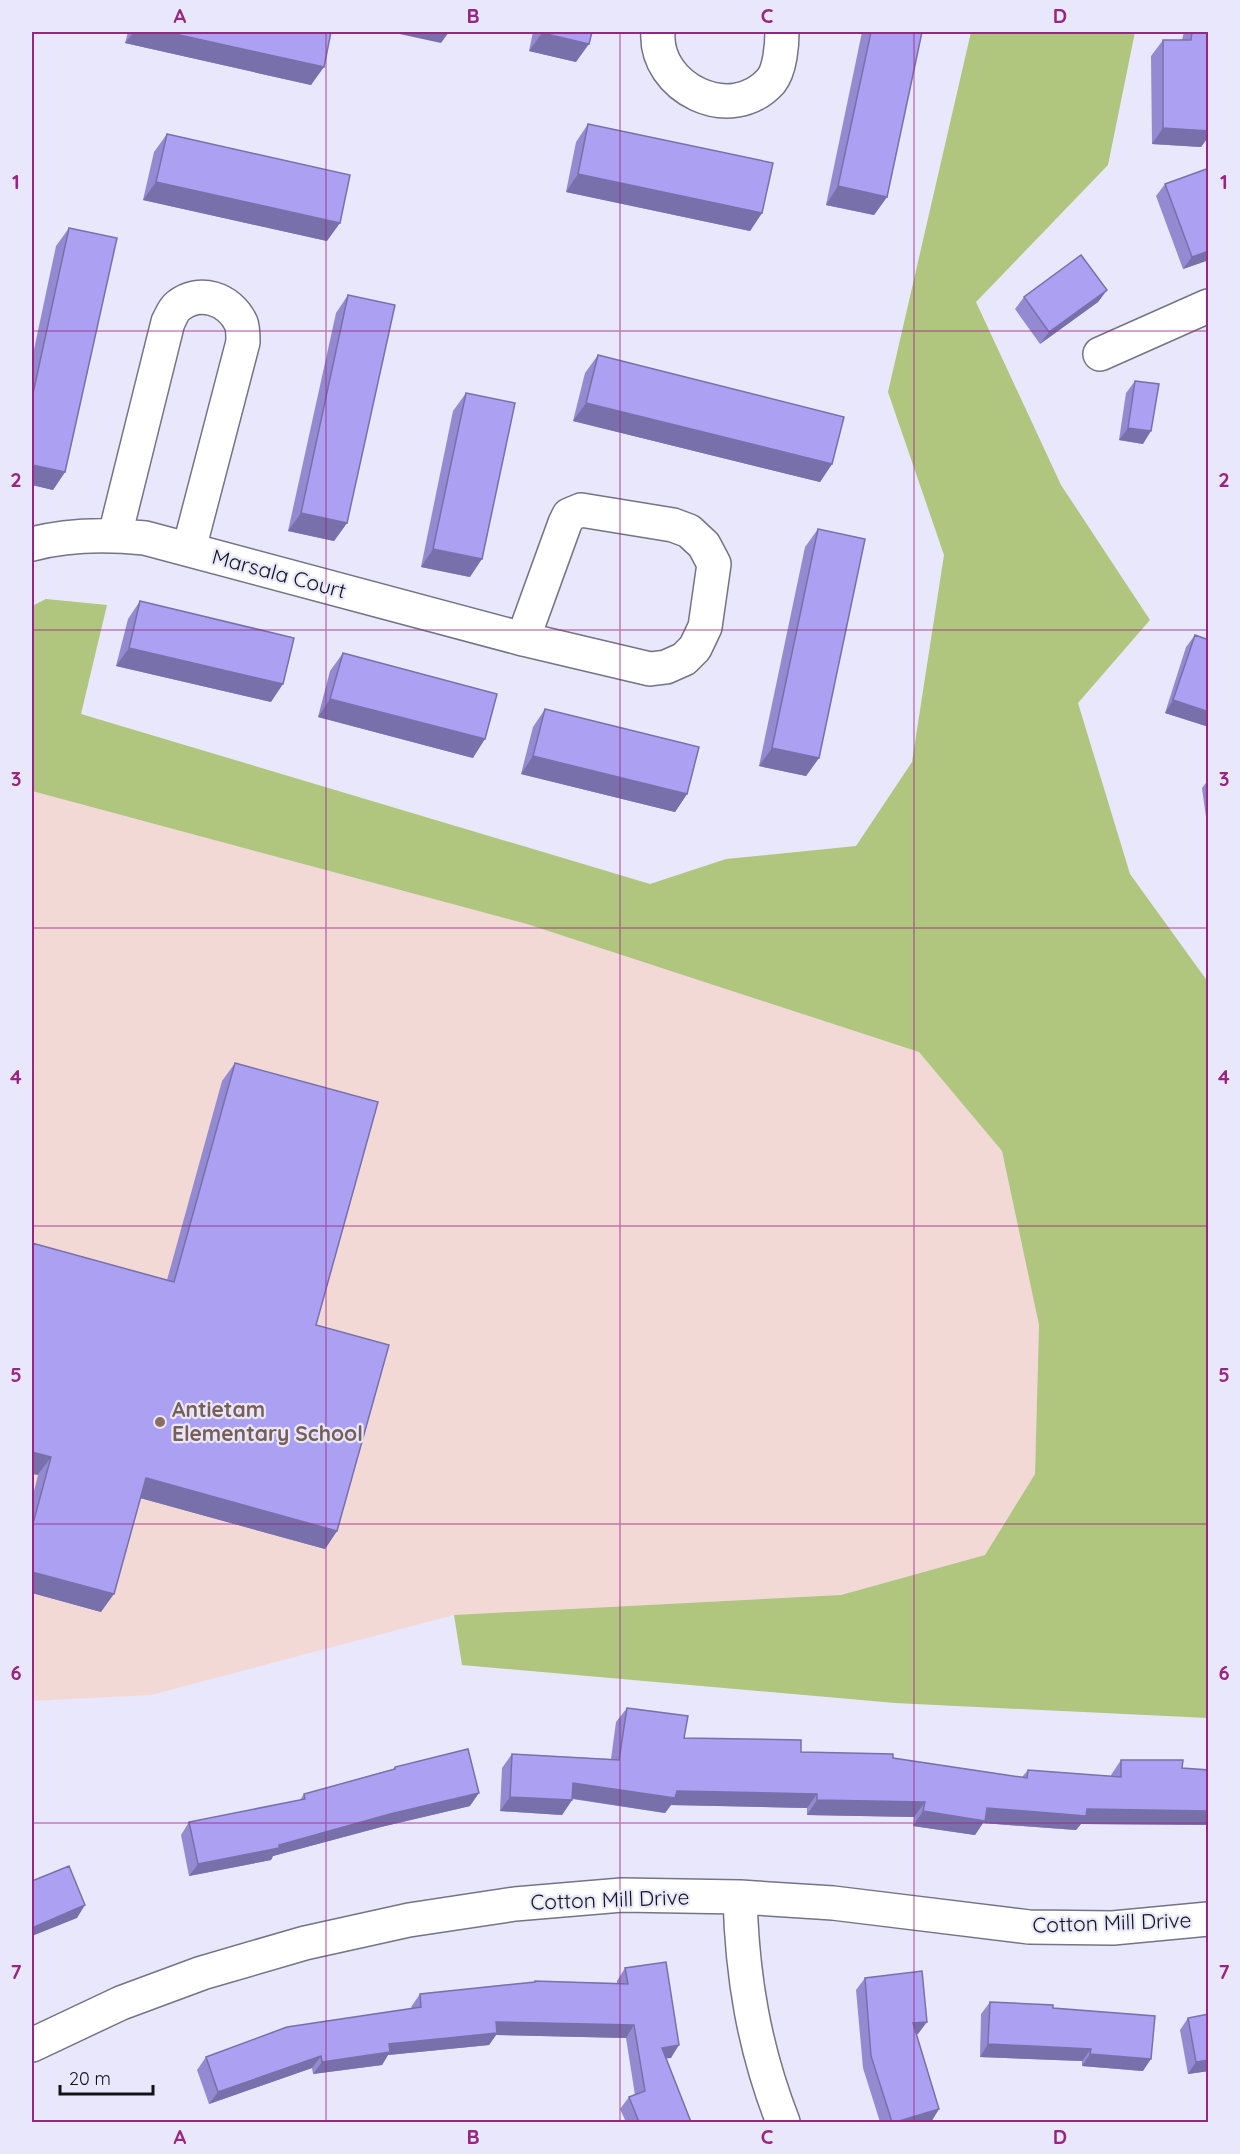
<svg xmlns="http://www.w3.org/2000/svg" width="1240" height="2154" font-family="Quicksand,sans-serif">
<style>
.education{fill:#f3d9d6}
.green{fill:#b0c57e}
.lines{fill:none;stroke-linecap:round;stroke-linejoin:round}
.minor-casing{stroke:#757384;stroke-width:36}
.minor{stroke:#fff;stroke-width:33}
.wall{fill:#948ad1}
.shaded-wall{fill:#7870aa}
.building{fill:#aca0f3;stroke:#7870aa;stroke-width:1.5}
.grid{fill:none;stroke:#992582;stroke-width:1.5;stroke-opacity:0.55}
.education-dot{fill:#8d6e63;stroke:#e9e7fb;stroke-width:2}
.labels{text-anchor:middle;stroke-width:4.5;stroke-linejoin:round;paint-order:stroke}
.street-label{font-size:21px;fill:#131219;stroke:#e9e7fb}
.education-label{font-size:21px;font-weight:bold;fill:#785e54;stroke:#e9e7fb;text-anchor:start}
.neatline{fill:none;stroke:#992582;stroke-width:2}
.grid-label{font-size:20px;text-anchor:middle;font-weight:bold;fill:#992582}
</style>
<rect width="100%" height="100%" fill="#e9e7fb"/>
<!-- education -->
<path class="education" d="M32,791l495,133 392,128 83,99 37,174 -4,149 -50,81 -144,40 -387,20 -303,80 -119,6z"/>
<!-- green -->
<path class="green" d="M971,32h164l-27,133 -132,137 85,183 89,135 -72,83 52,171 78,108v736l-313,-15 -433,-38 -8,-50 387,-20 144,-40 50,-81 4,-149 -37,-174 -83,-99 -392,-128 -495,-133v-185l14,-7 61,6 -26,109 569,170 76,-25 130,-13 56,-84 32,-207 -56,-163z"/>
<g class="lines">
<!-- minor casing -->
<g class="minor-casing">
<path id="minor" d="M658,32c-4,56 73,94 113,49 9,-11 11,-36 11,-49
M1100,354l108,-48
M581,510l92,15 16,6 15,14 10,19 -9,63 -10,21 -11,11 -18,8 -16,2 -127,-30 42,-116 4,-8z
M115,535l53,-213c3,-5 5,-12 10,-16 21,-17 51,-8 63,17 2,5 2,13 2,19l-54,207
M32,544c37,-10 74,-10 113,-6l378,101
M740,1897c2,79 14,151 43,225
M32,2045l89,-42 81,-30 103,-30 104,-23 106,-16 107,-9 118,2 93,6 196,24 84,1 95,-9"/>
</g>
<!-- minor -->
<use href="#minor" class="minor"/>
</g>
<!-- wall -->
<path class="wall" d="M128,32h203l-20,53 -186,-42z
M533,32h59l-16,30 -47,-11z
M862,32h60l-35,165 -13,18 -48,-10z
M1184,32h25v104l-8,11 -49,-3 -1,-88 12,-16h19z
M588,124l174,89 -12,18 -184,-39 10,-50z
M167,134l160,107 -184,-41 11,-48z
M1209,168v92l-26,9 -27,-73 9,-12z
M69,228l-4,244 -12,18 -21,-5v-126l24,-113z
M1107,290l-9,12 -58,42 -25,-35 9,-12z
M348,295l-1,228 -13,18 -46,-10 48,-218z
M598,355l234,109 -12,18 -247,-61 12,-48z
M1135,381l8,63 -24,-4 7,-47z
M466,393l4,184 -49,-10 32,-156z
M818,529l1,229 -13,18 -47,-10 46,-219z
M140,601l131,101 -155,-36 12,-47z
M1195,635l14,92 -44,-14 21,-66z
M343,653l130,105 -155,-41 12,-46z
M545,709l142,85 -12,18 -154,-38 12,-47z
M1209,779v60l-7,-51z
M235,1063l81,262 21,206 -12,18 -185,-51 -39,114 -69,-19v-94l6,-24 129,-195 55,-199z
M627,1708l57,30 117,14 92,6 129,19 6,-7 83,6v-1l10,-15 61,8 27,2v55l-128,-1 -5,6 -93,-7 -8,12 -62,-9 1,-9 -107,-2v-7l-136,-3 -6,8 -93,-14v1l-10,15 -62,-4 2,-43 10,-14 99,5 5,-37z
M395,1767l75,39 -89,21 -108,29 -2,4 -82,16 -8,-41 8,-13 111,-22 4,-6 89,-25z
M625,1968l46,90h-5l25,64h-65l-6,-13 9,-12 6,-2 -9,-57 -130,-3 -7,10 -101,10 -6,10 -69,9 -1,-6 -103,36 -12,-34 9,-13 206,-49 -1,-1 9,-13 114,-11 1,-2 82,2v-2z
M865,1978l53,56h-2l23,75 -8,13h-51l-17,-54 -7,-78z
M990,2002l63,6 90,63 -61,-5v-5l-102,-4 1,-43z
M1188,2018l21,53 -21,3 -8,-44z"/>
<!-- shaded-wall -->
<path class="shaded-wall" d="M134,32h32l158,35 -13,18 -186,-42z
M396,32h53l-8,11 -46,-10z
M542,33l47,11 -13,18 -47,-11z
M1163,128l46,3v5l-8,11 -49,-3z
M578,174l184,39 -12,18 -184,-39z
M156,182l184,41 -13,18 -184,-41z
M838,186l49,11 -13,18 -48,-10z
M1209,251v9l-26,9 9,-12z
M1107,290l-9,12 -58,42 9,-12z
M586,403l246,61 -12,18 -247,-61z
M1128,428l23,3 -8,13 -24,-4z
M32,465l33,7 -12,18 -21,-5z
M301,513l46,10 -13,18 -46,-10z
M433,549l49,10 -12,18 -49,-10z
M129,648l154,36 -12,18 -155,-36z
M330,699l155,40 -12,19 -155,-41z
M1173,700l36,12v15l-44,-14z
M772,748l47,10 -13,18 -47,-10z
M533,756l154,38 -12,18 -154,-38z
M32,1452l19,5 -13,18 -6,-1z
M146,1478l191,53 -12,18 -192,-53z
M32,1572l82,22 -13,18 -69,-19z
M573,1783l104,8 140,3 -10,14 -136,-3 -6,8 -102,-16z
M479,1793l-9,13 -89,21 -108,29 -2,4 -82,16 9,-12 81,-19 111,-31z
M510,1797l62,3 -10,15 -62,-4z
M817,1800l108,2 -11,15 -107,-2z
M987,1808l222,3v14l-128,-1 -5,6 -93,-7 -8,12 -62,-9 10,-15z
M85,1905l-8,13 -45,18v-8z
M496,2022l138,3 -8,13 -130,-3 -7,10 -101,10 -6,10 -69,9 9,-12 67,-18z
M927,2022l-9,12 -14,1 9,-12z
M988,2044l103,5 -9,12 -102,-4z
M679,2045l-8,13 -18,2 9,-12z
M1090,2054l61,5 -8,12 -61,-5z
M321,2056l-9,12 -103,36 9,-12z
M1209,2060v11l-21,3 8,-12z
M939,2109l-8,13h-35z"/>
<!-- building -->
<path class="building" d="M166,32h165l-7,35z
M542,32h50l-3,12 -47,-11z
M871,32h51l-35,165 -49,-11z
M1192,32h17v99l-46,-3v-88h28z
M588,124l185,39 -11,50 -184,-39z
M167,134l183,41 -10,48 -184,-41z
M1209,168v83l-17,6 -27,-73z
M69,228l48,10 -52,234 -33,-7v-67z
M1081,255l26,35 -58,42 -25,-35z
M348,295l47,10 -48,218 -46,-10z
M598,355l246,62 -12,47 -246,-61z
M1135,381l24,3 -8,47 -23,-3z
M466,393l49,10 -33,156 -49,-10z
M818,529l47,10 -46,219 -47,-10z
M140,601l154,37 -11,46 -154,-36z
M1195,635l14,5v72l-36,-12z
M343,653l154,41 -12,45 -155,-40z
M545,709l154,38 -12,47 -154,-38z
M235,1063l143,39 -62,223 73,20 -52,186 -191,-53 -32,116 -82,-22v-45l19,-70 -19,-5v-209l142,39z
M627,1708l61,8 -4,22 117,2v12l92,2v4l134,20 1,-8 93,7v-17h62l-1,8 27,2v41l-122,-2 -1,7 -99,-8 -2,13 -62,-10 2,-9 -108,-2v-6l-140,-3 -2,7 -102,-15 -1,17 -62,-3 2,-43 107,6z
M468,1749l11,44 -89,21 -111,31v3l-81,16 -9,-42 116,-23 -1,-5 91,-25v-2z
M69,1866l16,39 -53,23v-47z
M666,1962l13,83 -17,3 29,74h-52l-10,-25 16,-6 -11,-66 -138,-3 1,11 -108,11 1,8 -68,10 -1,-6 -103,36 -12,-35 81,-30 134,-20 -1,-13 115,-12v-1l93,3 -3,-16z
M922,1971l5,51 -14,1 26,86 -43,13h-4l-21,-66 -6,-78z
M990,2002l63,3v3l102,8 -4,43 -61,-5 1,-5 -103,-5z
M1209,2014v46l-13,2 -8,-44z"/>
<!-- grid -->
<path class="grid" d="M326,32v2090M620,32v2090M914,32v2090M32,331h1176M32,630h1176M32,928h1176M32,1226h1176M32,1524h1176M32,1823h1176"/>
<!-- markers -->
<circle class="education-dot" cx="160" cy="1422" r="6"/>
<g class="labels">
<!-- street labels -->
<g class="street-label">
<text transform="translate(279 574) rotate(15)" y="7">Marsala Court</text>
<text transform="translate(610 1900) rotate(-2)" y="7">Cotton Mill Drive</text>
<text transform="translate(1112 1923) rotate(-2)" y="7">Cotton Mill Drive</text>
</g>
<!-- education labels -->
<g class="education-label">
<text x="172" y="1417">Antietam<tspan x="172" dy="24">Elementary School</tspan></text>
</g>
</g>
<!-- border -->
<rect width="1240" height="2154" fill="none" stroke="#e9e7fb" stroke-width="66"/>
<!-- scale -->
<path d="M60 2085v9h93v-9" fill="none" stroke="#131219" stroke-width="3"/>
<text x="69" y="2085" font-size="18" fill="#131219" stroke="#e9e7fb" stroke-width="4.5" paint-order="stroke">20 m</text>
<rect x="33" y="33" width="1174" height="2088" class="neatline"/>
<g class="grid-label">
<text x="180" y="23">A</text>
<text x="473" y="23">B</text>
<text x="767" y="23">C</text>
<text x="1060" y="23">D</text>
<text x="16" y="189">1</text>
<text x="1224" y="189">1</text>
<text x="16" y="487">2</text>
<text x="1224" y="487">2</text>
<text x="16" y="786">3</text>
<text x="1224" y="786">3</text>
<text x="16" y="1084">4</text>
<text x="1224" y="1084">4</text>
<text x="16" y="1382">5</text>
<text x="1224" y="1382">5</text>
<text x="16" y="1680">6</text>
<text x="1224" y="1680">6</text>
<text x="16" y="1979">7</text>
<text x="1224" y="1979">7</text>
<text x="180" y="2144">A</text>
<text x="473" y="2144">B</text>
<text x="767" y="2144">C</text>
<text x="1060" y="2144">D</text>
</g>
</svg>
